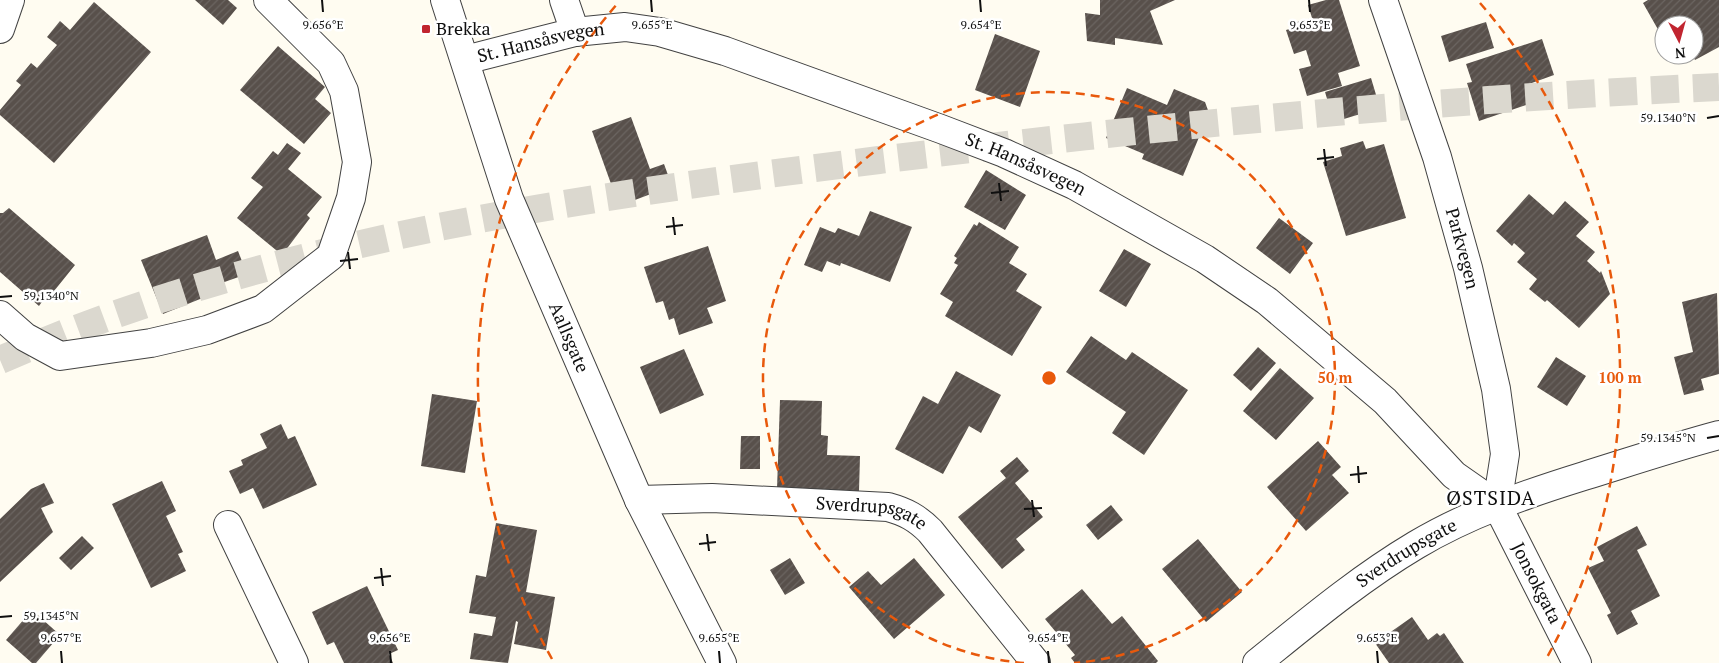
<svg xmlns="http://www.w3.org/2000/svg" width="1719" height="663" font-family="'PT Serif',serif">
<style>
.building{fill:url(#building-hatch)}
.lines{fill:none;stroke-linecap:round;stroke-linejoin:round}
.major-tunnel{stroke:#dbd8cf;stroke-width:28;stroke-dasharray:28 14;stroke-linecap:butt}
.minor-casing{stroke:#424242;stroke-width:30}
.minor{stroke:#fff;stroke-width:28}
.ticks{fill:none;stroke:#0f0f0f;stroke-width:2}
.ring{fill:none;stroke:#e8590c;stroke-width:2.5;stroke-dasharray:9 6}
.poi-dot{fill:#c12530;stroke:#fff;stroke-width:2}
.labels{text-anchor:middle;stroke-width:5;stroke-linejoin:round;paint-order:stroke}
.poi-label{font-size:18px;fill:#0f0f0f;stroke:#fff;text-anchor:start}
.street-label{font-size:18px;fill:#0f0f0f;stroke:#fff}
.quarter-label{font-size:20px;letter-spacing:1px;fill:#0f0f0f;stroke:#fff}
.ticks-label{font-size:12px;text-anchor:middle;fill:#0f0f0f;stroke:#fff;stroke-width:5;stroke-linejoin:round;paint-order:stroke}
.centre{fill:#e8590c;stroke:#fff;stroke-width:2.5}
.ring-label{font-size:15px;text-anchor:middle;font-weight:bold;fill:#e8590c;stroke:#fff;stroke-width:5;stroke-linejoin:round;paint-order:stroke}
</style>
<defs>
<pattern id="building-hatch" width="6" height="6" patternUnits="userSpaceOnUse" patternTransform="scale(1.25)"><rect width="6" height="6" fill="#58504b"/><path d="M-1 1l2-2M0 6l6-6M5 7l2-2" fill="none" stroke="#6b6561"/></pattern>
</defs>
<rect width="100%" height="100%" fill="#fffcf1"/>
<!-- building -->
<path class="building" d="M195,0h33l9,8 -14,17z
M1100,0h75l-25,11 13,34 -48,-7v7l-28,-4 -2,-28 15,2z
M1326,0h13l21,66 -22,7 4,13 -35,10 -8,-27 12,-3 -5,-16 -12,4 -8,-24 13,-4 -2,-4 15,-4 -4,-13z
M1648,0h71v47l-24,13 -3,-5h2v-30h-30v6l-4,2 -17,-30z
M94,2l57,50 -97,111 -54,-48v-5l21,-25 -5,-4 15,-18 6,5 20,-23 -10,-8 13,-16 10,9z
M1486,22l8,26 -45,14 -8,-26z
M995,34l45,17 -20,56 -45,-17z
M1542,39l12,36 -25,9 6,18 -56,19 -12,-38 5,-1 -6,-18z
M278,46l47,41 -10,12 16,14 -27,31 -64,-54z
M1371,78l9,30 -46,14 -9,-30z
M1127,88l40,17 7,-16 31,13 4,11 -26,63 -41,-17 2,-5 -38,-16z
M631,117l19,52 14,-5 8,22 -53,20 -27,-75z
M1363,141l3,8 18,-5 22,74 -60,18 -23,-74 19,-6 -2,-8z
M287,143l14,10 -13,16 34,28 -15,18 3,3 -28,37 -45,-37 26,-31 -12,-9 22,-27 5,4z
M986,170l40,25 -21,35 -41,-23z
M1529,194l24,21 12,-14 24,21 -13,14 19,16 -8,9 13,12 1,-2 9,23 -31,34 -32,-28 -2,2 -16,-13 8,-10 -20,-17 8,-9 -11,-10 -2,3 -16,-15z
M9,208l66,57 -29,36 -2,-2 -5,7 -39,-34v-59h3z
M870,211l42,16 -22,55 -49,-19 -1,3 -13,-5 -5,11 -18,-7 16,-38 15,6 3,-5 21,8z
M1279,218l34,25 -23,31 -34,-26z
M979,222l40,25 -10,16 18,11 -11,17 26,16 -30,49 -67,-40 8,-14 -13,-8 18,-29 -4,-2 3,-5 -3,-2 20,-32 3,2z
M207,235l9,25 22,-9 9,23 -45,16 3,7 -42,17 -22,-54z
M708,246l18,55 -19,7 6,15 -34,12 -5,-17 -5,2 -6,-19 -7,2 -12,-36z
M1124,249l27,15 -25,43 -27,-16z
M1717,293l2,81 -18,5 3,11 -20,5 -10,-38 19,-5 -11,-50z
M1091,336l35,24 6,-8 56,38 -44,65 -32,-22 14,-21 -60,-40z
M1258,347l18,16 -25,28 -18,-16z
M684,349l20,46 -44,19 -20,-47z
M1556,357l30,19 -19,30 -30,-19z
M1280,368l34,30 -38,42 -33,-29z
M956,371l45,24 -20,38 -12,-7 -26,48 -48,-25 28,-53 15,8z
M432,394l45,7 -12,72 -44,-7z
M780,400l42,1 -1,34 7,1 -1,19 33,1 -1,35 -82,-2z
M281,424l7,15 7,-3 22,49 -54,24 -10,-21 -13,6 -11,-23 14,-6 -2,-5 26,-12 -7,-14z
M741,436h19v33h-20z
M1318,441l23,26 -9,8 17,18 -43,38 -39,-44z
M1017,457l12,14 -14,12 28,34 -27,22 9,11 -23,19 -44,-52 48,-39 -6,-7z
M162,481l14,30 -10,5 17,36 -5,2 8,17 -35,17 -39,-84z
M44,483l10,20 -13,5 12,24 -53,50v-63l31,-30z
M1111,505l12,15 -25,20 -12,-15z
M496,523l41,7 -11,62 29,5 -9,53 -32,-6 4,-22 -2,-1 -8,42 -38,-4 4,-26 18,3 4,-19 -27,-4 7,-38 10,2z
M1637,526l10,19 -10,5 23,46 -29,15 7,13 -21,11 -10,-20 4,-2 -23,-45 16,-7 -7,-14z
M82,536l12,12 -23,22 -12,-12z
M1198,539l44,53 -36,30 -44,-53z
M790,558l15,25 -20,12 -15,-25z
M914,558l31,37 -51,44 -45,-52 19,-16 13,14z
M367,586l31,64 -9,4 4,9h-49l-10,-21 -7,3 -15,-33z
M1082,589l30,35 10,-8 36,45 -2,2h-81l-4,-5 4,-3 -30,-36z
M32,610l28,25 -24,28h-4l-26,-23z
M1412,617l16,23 9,-7 3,3 4,-3 20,30h-75l-14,-20z"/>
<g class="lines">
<!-- major-tunnel -->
<path class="major-tunnel" d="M0,360c277,-121 582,-163 879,-200 279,-34 559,-61 840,-73"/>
<!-- minor casing -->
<g class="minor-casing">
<g id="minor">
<path id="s1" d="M445,0l64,199 130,301 83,163"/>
<path d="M564,0l11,32"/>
<path id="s2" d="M1383,0l54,157 31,111 28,121 9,65 -8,51"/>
<path d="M0,29l10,-29"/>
<path id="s3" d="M465,60l110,-28 50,-5 35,5 65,19 216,78 63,24 70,32 131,74 62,42 118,100 69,74 43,30 80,158"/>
<path d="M0,315l25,22 35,19 91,-13 56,-13 56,-21 68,-53 20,-58 6,-36 -13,-71 -13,-28 -63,-63"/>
<path id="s4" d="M639,500l73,-2 176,9c18,5 29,11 42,24l106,132"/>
<path d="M228,525l66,138"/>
<path id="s5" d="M1257,663c52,-42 102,-84 159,-118 52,-31 110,-51 168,-69 45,-14 90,-29 135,-41"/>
</g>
</g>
<!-- minor -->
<use href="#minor" class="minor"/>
</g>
<!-- ticks -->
<path class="ticks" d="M322,0l1,12M651,0l1,12M980,0l1,12M1309,0l1,12M1707,118l12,-2M1324,149l2,17M1317,159l17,-2M999,183l2,18M991,193l18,-2M673,217l2,18M666,227l17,-2M348,252l2,17M340,261l18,-2M0,297l12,-1M1707,438l12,-2M1358,466l1,17M1350,475l17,-2M1032,500l2,17M1024,509l18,-1M707,534l2,17M699,544l17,-2M381,568l2,18M374,578l17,-2M0,617l12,-1M61,651l1,12M390,651l1,12M719,651l1,12M1048,651l1,12M1377,651l1,12"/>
<!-- distance rings -->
<g class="ring">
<path d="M1024 663A286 286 0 1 1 1074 663"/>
<path d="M552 659A571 571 0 0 1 618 3M1480 3A571 571 0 0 1 1546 659"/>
</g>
<!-- markers -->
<rect class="poi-dot" x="421" y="24" width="10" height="10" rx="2.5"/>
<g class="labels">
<!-- poi labels -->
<g class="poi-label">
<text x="436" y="35">Brekka</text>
</g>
<!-- street labels -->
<g class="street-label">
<text dy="6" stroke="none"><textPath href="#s3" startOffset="78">St. Hansåsvegen</textPath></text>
<text dy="6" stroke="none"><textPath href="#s3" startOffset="588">St. Hansåsvegen</textPath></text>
<text dy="6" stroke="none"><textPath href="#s2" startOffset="261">Parkvegen</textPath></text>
<text dy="6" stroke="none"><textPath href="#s1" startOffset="360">Aallsgate</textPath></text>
<text dy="6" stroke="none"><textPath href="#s4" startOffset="234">Sverdrupsgate</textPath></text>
<text dy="6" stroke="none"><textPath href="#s5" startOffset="186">Sverdrupsgate</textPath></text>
<text dy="6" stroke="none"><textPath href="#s3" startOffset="1262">Jonsokgata</textPath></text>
</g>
<!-- quarter labels -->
<g class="quarter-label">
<text x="1491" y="505">ØSTSIDA</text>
</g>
</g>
<g class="ticks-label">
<text x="323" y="29">9.656°E</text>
<text x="652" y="29">9.655°E</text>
<text x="981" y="29">9.654°E</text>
<text x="1310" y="29">9.653°E</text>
<text x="1668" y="122">59.1340°N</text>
<text x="51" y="300">59.1340°N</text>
<text x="1668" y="442">59.1345°N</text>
<text x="51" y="620">59.1345°N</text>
<text x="61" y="642">9.657°E</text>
<text x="390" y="642">9.656°E</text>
<text x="719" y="642">9.655°E</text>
<text x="1048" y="642">9.654°E</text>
<text x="1377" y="642">9.653°E</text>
</g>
<circle cx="1049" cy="378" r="8" class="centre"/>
<g class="ring-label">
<text x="1335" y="383">50 m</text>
<text x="1620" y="383">100 m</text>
</g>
<!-- north arrow -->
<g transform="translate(1679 40) rotate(174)"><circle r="24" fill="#ffffff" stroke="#9f9f9f"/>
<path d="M0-4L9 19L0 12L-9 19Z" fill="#c12530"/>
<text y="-8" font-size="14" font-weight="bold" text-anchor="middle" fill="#0f0f0f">N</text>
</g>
</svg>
